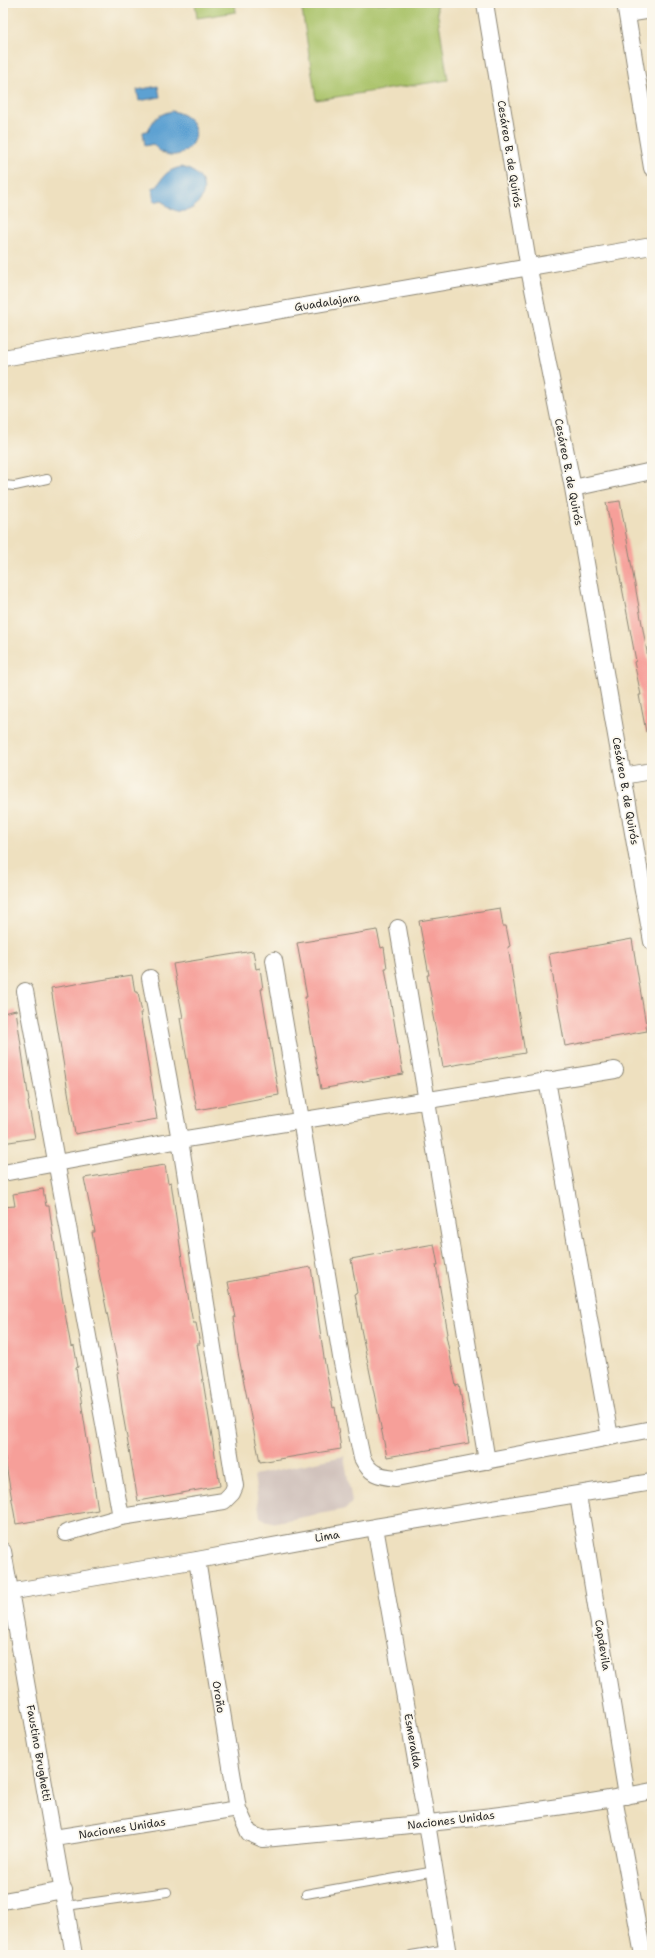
<svg xmlns="http://www.w3.org/2000/svg" width="655" height="1958" font-family="'Shantell Sans',sans-serif">
<style>
.industrial{fill:#cfc0ba}
.green{fill:#a9c267;stroke:#6a7649}
.water{fill:#5da1d2;stroke:#44667e}
.building{fill:#f69f99}
.lines{fill:none;stroke-linecap:round;stroke-linejoin:round}
.lane-casing{stroke:#8c8675;stroke-width:10}
.street-casing{stroke:#8c8675;stroke-width:18}
.lane{stroke:#fff;stroke-width:8}
.street{stroke:#fff;stroke-width:16}
.labels{text-anchor:middle;stroke-width:3.5;stroke-linejoin:round;paint-order:stroke}
.street-label{font-size:11px;fill:#2b2b2b;stroke:#fbf7ec}
</style>
<rect width="100%" height="100%" fill="#fbf7ec"/>
<filter id="ink" filterUnits="userSpaceOnUse"><feTurbulence type="fractalNoise" baseFrequency=".025" numOctaves="2"/><feDisplacementMap in="SourceGraphic" scale="8" xChannelSelector="R" yChannelSelector="G"/><feConvolveMatrix kernelMatrix="1 2 1 2 8 2 1 2 1" color-interpolation-filters="sRGB"/></filter>
<filter id="wash" filterUnits="userSpaceOnUse"><feTurbulence type="fractalNoise" baseFrequency=".012" numOctaves="4" result="noise"/><feDisplacementMap in="SourceGraphic" scale="16" xChannelSelector="R" yChannelSelector="G"/><feGaussianBlur stdDeviation="0.9" result="paint"/><feColorMatrix in="noise" values="0 0 0 0 0 0 0 0 0 0 0 0 0 0 0 0 0 1.4 0 .05"/><feComposite in="paint" operator="in"/></filter>
<g filter="url(#wash)">
<rect width="100%" height="100%" fill="#eee0bf"/>
<!-- industrial -->
<path class="industrial" d="M344,1456l8,46 -6,7 -75,14 -11,-6 -6,-42z"/>
<!-- green -->
<path class="green" d="M195,3h40l1,9 -39,6z
M301,3h135l12,77 -132,20z"/>
<!-- water -->
<path class="water" d="M158,86l2,11 -21,4 -2,-11z
M172,111c49,11 8,68 -19,33l-8,2 -2,-14 6,-2c4,-12 11,-16 23,-19z
M181,167c49,12 7,68 -19,33l-8,2 -2,-14 6,-2c5,-12 11,-16 23,-19z"/>
<g id="blocks">
<!-- building -->
<path class="building" d="M620,501l32,179v51l-6,1 -7,-37h2l-7,-33 2,-1 -30,-158z
M500,908l3,18h3l4,20 -2,1 17,106 -82,14 -11,-56h2l-7,-36h2l-10,-54z
M377,930l4,18 3,-1 3,21h-2l18,106 -82,15 -16,-92h2l-10,-54z
M632,939l15,92 -82,15 -16,-92z
M253,951l3,18 4,-1 3,21h-2l18,106 -82,15 -11,-56 -6,-36h3l-10,-54z
M132,975l3,17h3l4,21h-2l17,106 -82,15 -24,-146z
M16,1010l13,91 -1,1 7,36 -32,5v-130z
M165,1165l3,18 3,-1 13,91 9,50h3l4,21h-3l23,142 -82,15 -16,-92 -5,-36 2,-1 -21,-104 -6,-36h3l-11,-54z
M43,1189l3,17h3l13,90 9,51 3,-1 4,21 -2,1 22,142 -82,14 -13,-77v-240l12,-1 -2,-12z
M434,1244l4,21h-2l12,69 -2,1 10,51 3,-1 10,58 -82,14 -26,-128 -6,-35 2,-1 -6,-34z
M311,1267l13,91 9,50 2,-1 6,42 -81,13 -22,-109 -5,-36h2l-7,-35z"/>
</g>
</g>
<g filter="url(#ink)">
<use href="#blocks" fill-opacity="0" stroke="#8c8675" stroke-width="1"/>
<g class="lines">
<!-- lane casing -->
<g class="lane-casing">
<path id="lane" d="M3,485l12,1 32,-7
M306,1894l129,-23
M66,1906l101,-14
M411,1955l36,-6"/>
</g>
<!-- street casing -->
<g class="street-casing">
<path id="street" d="M485,3l44,266 44,219 79,454
M625,3l27,165
M627,14l25,-4
M3,358l649,-112
M573,488l79,-17
M623,776l29,-5
M398,928l89,533
M274,960l68,403 20,95c8,16 16,18 34,20l256,-49
M25,991l96,526
M547,1080l63,357
M3,1173l177,-33 435,-70
M578,1495l49,301
M375,1527l52,296 21,132
M66,1533l55,-16 103,-16 8,-8 3,-7 -55,-346 -30,-162
M3,1551l71,404
M197,1560l41,249 11,24 14,6c130,-12 261,-23 389,-48
M3,1593l194,-33 178,-33 277,-45
M614,1798l29,157
M54,1838l184,-29
M3,1901l61,-11"/>
</g>
<!-- lane -->
<use href="#lane" class="lane"/>
<!-- street -->
<use href="#street" class="street"/>
</g>
</g>
<g class="labels">
<!-- street labels -->
<g class="street-label">
<text transform="translate(510 154) rotate(81)" y="4">Cesáreo B. de Quirós</text>
<text transform="translate(327 302) rotate(-9)" y="4">Guadalajara</text>
<text transform="translate(569 472) rotate(79)" y="4">Cesáreo B. de Quirós</text>
<text transform="translate(626 791) rotate(80)" y="4">Cesáreo B. de Quirós</text>
<text transform="translate(327 1536) rotate(-10)" y="4">Lima</text>
<text transform="translate(603 1645) rotate(81)" y="4">Capdevila</text>
<text transform="translate(219 1697) rotate(81)" y="4">Oroño</text>
<text transform="translate(413 1741) rotate(80)" y="4">Esmeralda</text>
<text transform="translate(39 1753) rotate(80)" y="4">Faustino Brughetti</text>
<text transform="translate(451 1820) rotate(-7)" y="4">Naciones Unidas</text>
<text transform="translate(122 1828) rotate(-9)" y="4">Naciones Unidas</text>
</g>
</g>
<!-- margin -->
<rect width="655" height="1958" fill="none" stroke="#fbf7ec" stroke-width="16"/>
</svg>
